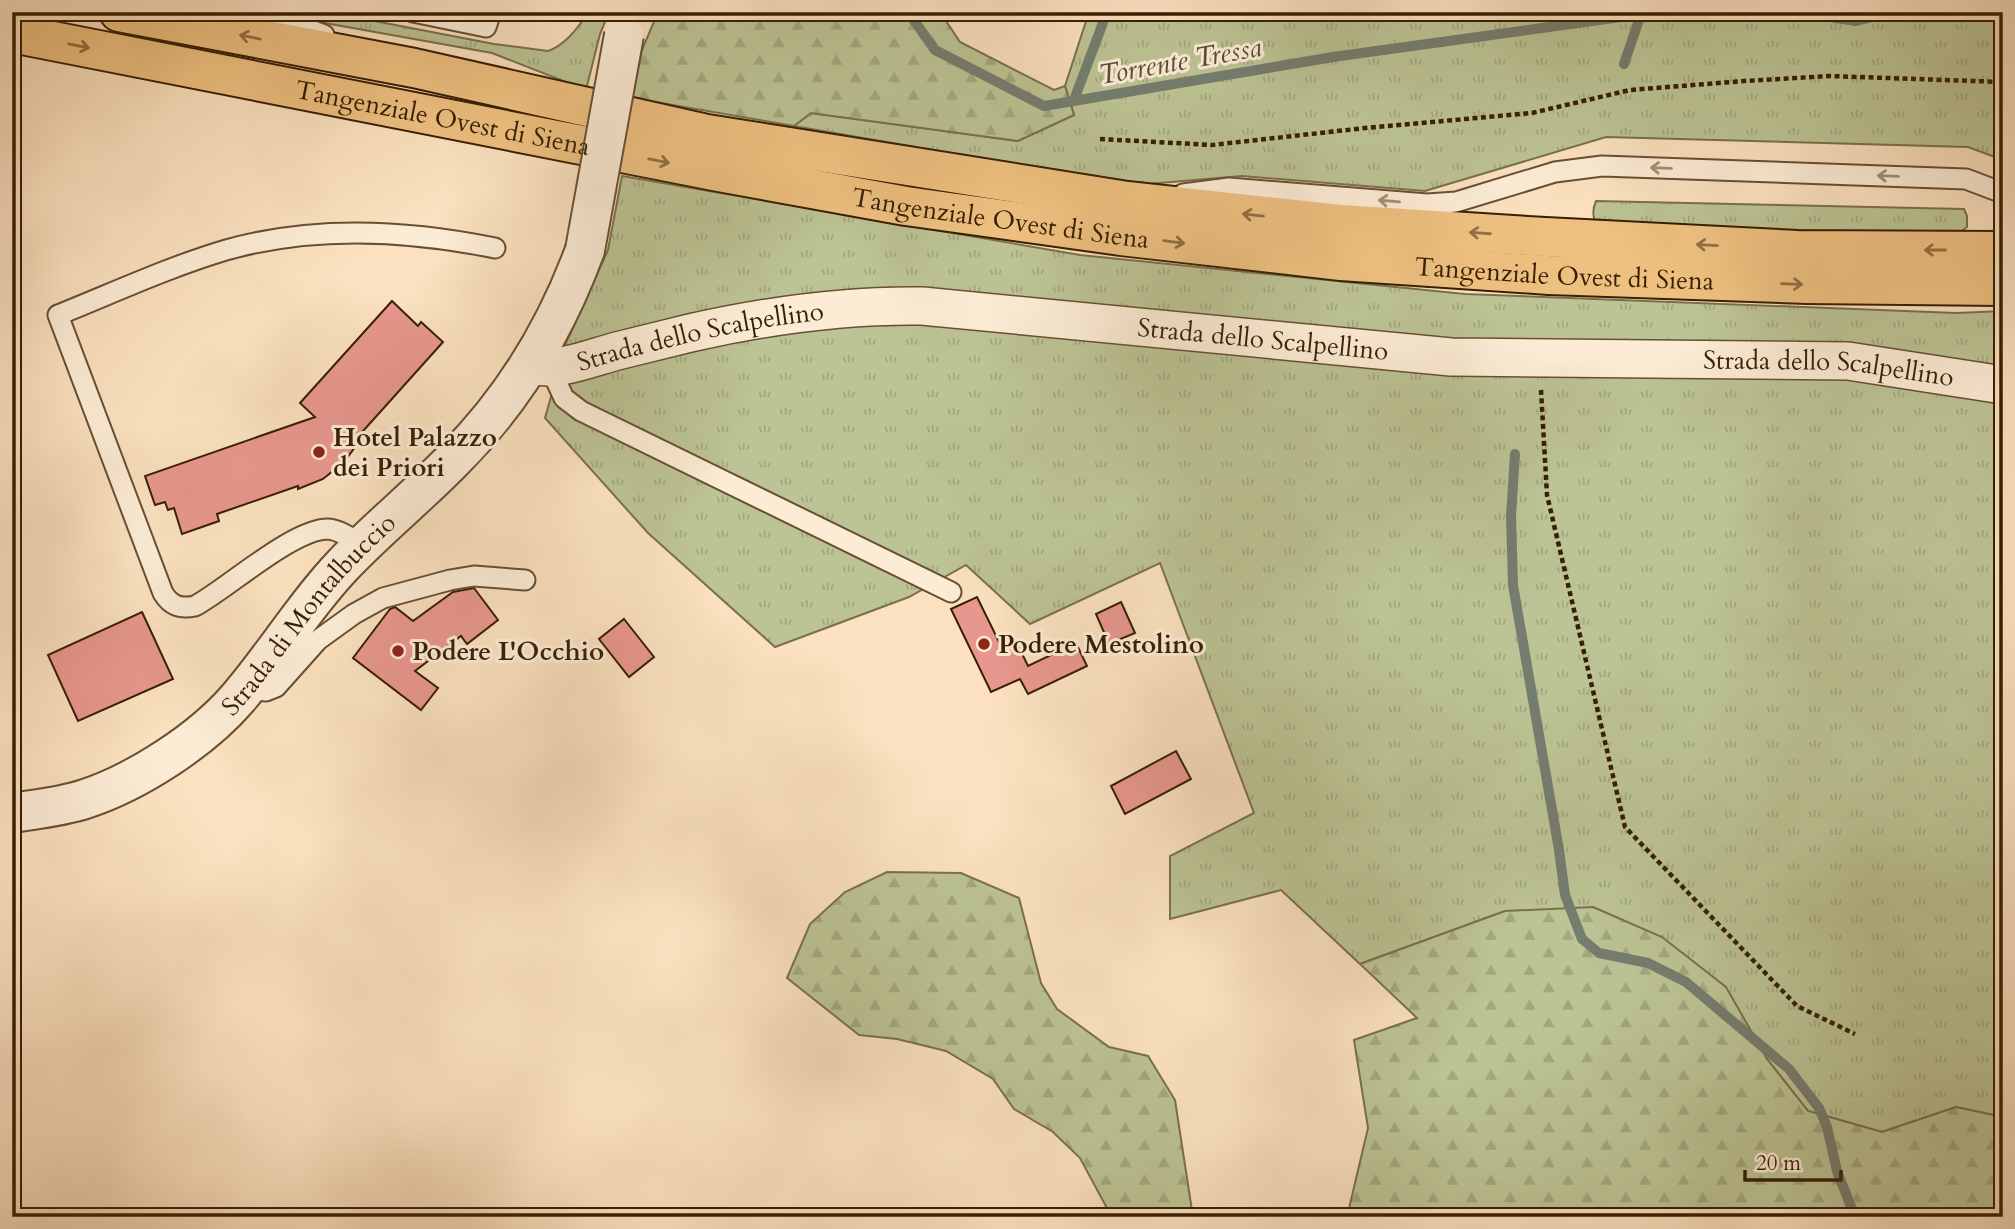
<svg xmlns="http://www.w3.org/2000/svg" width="2015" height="1229" font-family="Cardo,serif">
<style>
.grass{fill:url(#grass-tufts);stroke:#7a704c;stroke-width:2}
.forest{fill:url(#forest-firs);stroke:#7a704c;stroke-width:2}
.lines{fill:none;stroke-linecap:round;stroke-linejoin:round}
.stream{stroke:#757d6f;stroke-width:10}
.building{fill:#e8978e;stroke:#371e04;stroke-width:2}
.service-casing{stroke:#684f33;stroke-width:23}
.minor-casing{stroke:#684f33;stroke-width:40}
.tertiary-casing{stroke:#684f33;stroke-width:42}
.trunk-casing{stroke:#371e04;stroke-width:42}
.path{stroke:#371e04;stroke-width:4.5;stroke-dasharray:5 3.5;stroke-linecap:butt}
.service{stroke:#fcecd5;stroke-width:19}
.minor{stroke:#fcecd5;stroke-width:37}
.tertiary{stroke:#fcecd5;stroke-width:38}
.trunk{stroke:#eec080;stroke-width:38}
.tertiary-bridge-casing{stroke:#684f33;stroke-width:42;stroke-linecap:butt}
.tertiary-bridge{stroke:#fcecd5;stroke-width:38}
.oneway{stroke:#926f42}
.oneway2{stroke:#a38f77}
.poi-dot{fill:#8f2418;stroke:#fcecd5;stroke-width:2.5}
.labels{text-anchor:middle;stroke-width:6;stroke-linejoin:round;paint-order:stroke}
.street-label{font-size:26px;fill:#371e04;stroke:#fcecd5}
.poi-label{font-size:26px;font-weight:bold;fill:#371e04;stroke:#fcecd5;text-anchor:start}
.water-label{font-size:28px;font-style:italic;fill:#564d3a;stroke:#fcecd5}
</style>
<defs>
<pattern id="grass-tufts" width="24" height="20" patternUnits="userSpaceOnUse" patternTransform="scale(1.75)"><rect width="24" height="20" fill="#bcc394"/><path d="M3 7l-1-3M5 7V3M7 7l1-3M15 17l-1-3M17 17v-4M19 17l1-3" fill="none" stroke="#a2a77e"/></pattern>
<pattern id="forest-firs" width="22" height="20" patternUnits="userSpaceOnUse" patternTransform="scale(1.75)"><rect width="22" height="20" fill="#bcc394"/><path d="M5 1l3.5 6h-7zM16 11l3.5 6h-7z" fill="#a2a77e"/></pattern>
</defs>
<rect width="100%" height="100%" fill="#fbe1bf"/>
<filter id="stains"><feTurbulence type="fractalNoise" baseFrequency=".00286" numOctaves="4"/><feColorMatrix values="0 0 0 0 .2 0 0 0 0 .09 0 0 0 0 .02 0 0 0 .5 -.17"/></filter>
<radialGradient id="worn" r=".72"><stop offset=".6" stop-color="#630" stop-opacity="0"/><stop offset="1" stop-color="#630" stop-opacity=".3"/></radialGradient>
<!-- grass -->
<path class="grass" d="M283,12h45l166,32 54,7c17,-6 31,-24 40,-39h21l-9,22 -14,56 -94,-37 -195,-35z
M1089,12h914v148l-35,-13 -362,-10 -181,54 -183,-15 -106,9 -342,-59 17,-13 207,28 56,-26 -9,-29z
M622,176l458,79 385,39 491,19 47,-2v806l-47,-10 -74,25 -74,-21 -41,-52 -262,-148 -145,53 -79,-74 -111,29v-63l84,-43 -94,-250 -130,61 -64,-59 -57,32 -134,50 -127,-114 -103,-115 21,-75 42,-93z
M1596,201l368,8 3,7v11l-9,7 -361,-9c-5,-8 -5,-15 -1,-24z"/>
<!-- forest -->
<path class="forest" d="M658,12h282l20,30 94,48 11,-4 9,29 -56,26 -207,-28 -17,13 -162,-28 10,-48z
M887,872l74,1 58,25 22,85 16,26 52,38 39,9 27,44 18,117h-84l-1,-7 -28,-52 -27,-26 -39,-23 -21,-30 -47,-28 -49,-12 -38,-4 -72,-57 23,-54 35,-32z
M1593,907l69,30 64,50 41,72 41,52 74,21 74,-25 47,10v100h-656l21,-89 -14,-88 63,-22 -57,-54 145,-53z"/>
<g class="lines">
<!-- stream -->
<path class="stream" d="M908,12l27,38 109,56 289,-49 324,-45
M1798,12l58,9 37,-9
M1624,64l17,-50
M1074,100l33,-88
M1515,454l-4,62 2,69 46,265 6,45 17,44 17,14 49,10 38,19 103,87 30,39 8,19 10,44 18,46"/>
</g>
<!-- building -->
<path class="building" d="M392,301l26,25 3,-4 22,20 -88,98 3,3 -14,19 -21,17 -25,10v-3l-81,28 2,7 -37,13 -8,-26 -6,2 -3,-8 -10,3 -10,-29 170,-59 -15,-14z
M474,588l24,32 -31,24 -6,-8 -46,35 23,17 -17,22 -68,-52 37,-49 5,-2 18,14 40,-29z
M977,597l24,49 14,-7 13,27 48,-23 11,23 -59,28 -8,-15 -29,13 -40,-83z
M1121,602l14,31 -26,11 -13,-30z
M142,612l31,67 -95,42 -30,-66z
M624,619l30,38 -25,20 -30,-38z
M1176,751l15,28 -66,35 -14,-28z"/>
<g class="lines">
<!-- service casing -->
<g class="service-casing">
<path id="service" d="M263,12l61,23
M413,12l73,15 5,-15
M1183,194l46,-6 198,16 29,-2 99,-30 47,-6 364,13 37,14
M550,368l14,30 17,13 370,181
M362,545c-10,-6 -21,-15 -34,-16 -35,0 -100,59 -133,77 -15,3 -24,0 -32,-13l-105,-278c55,-22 111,-48 168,-65 88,-25 181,-20 269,-2
M246,689l20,2 10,-4 42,-47 36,-26 29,-16 67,-18 24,-4 51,4"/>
</g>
<!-- minor casing -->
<g class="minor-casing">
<g id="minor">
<path id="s1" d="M529,365c31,7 58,-6 88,-14 24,-6 48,-12 73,-18 75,-17 154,-28 232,-27l529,51 397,4 155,24"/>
</g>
</g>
<!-- tertiary casing -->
<g class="tertiary-casing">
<g id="tertiary">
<path id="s2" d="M12,813c25,-4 49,-6 73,-14 52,-17 117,-59 153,-101 37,-43 66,-92 105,-133 35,-37 75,-69 111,-106 59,-59 102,-130 131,-209"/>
</g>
</g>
<!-- trunk casing -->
<g class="trunk-casing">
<g id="trunk">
<path d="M119,12l295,56 293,66 420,67 213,23 205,13 252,13 206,1"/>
<path id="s3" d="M12,33l707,139 187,34 215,30 220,25 208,14 258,9 196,2"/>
</g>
</g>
<!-- path -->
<path class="path" d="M1100,139l112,6 153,-17 167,-15 98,-23 114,-9 85,-5 174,6
M1541,390l6,105 78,332 172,179 58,28"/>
<!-- service -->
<use href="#service" class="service"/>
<!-- minor -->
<use href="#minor" class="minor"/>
<!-- tertiary -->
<use href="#tertiary" class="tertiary"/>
<!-- trunk -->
<use href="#trunk" class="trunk"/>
<!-- tertiary-bridge casing -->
<g class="tertiary-bridge-casing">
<path id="tertiary-bridge" d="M585,250l39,-215"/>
</g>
<!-- tertiary-bridge -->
<use href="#tertiary-bridge" class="tertiary-bridge"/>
</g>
<!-- one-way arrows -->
<defs><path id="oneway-shaft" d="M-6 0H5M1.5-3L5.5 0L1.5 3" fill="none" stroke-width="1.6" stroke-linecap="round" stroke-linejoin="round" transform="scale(1.75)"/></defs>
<g class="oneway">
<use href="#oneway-shaft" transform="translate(250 37) rotate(-169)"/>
<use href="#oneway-shaft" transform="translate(79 46) rotate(11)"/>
<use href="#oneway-shaft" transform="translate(659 161) rotate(11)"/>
<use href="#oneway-shaft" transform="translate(1253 215) rotate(-174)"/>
<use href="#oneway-shaft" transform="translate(1480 233) rotate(-176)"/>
<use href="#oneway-shaft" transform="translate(1174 242) rotate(7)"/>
<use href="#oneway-shaft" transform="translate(1707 245) rotate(-177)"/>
<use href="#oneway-shaft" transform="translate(1935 250) rotate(-180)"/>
<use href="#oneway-shaft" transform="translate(1792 284) rotate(2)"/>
</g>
<g class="oneway2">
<use href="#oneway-shaft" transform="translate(1661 168) rotate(-178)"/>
<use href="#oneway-shaft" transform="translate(1888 176) rotate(-178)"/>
<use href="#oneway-shaft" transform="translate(1389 201) rotate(-175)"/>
</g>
<!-- markers -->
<g class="poi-dot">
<circle cx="319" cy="452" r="7"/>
<circle cx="984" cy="644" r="7"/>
<circle cx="398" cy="651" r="7"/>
</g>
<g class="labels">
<!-- street labels -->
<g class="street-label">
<text dy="9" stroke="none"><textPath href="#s3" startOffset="439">Tangenziale Ovest di Siena</textPath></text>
<text dy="9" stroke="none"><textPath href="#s3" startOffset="1006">Tangenziale Ovest di Siena</textPath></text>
<text dy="9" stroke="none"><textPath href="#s3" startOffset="1573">Tangenziale Ovest di Siena</textPath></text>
<text dy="9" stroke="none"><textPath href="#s1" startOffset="175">Strada dello Scalpellino</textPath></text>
<text dy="9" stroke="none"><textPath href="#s1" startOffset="742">Strada dello Scalpellino</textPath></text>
<text dy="9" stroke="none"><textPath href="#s1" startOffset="1309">Strada dello Scalpellino</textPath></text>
<text dy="9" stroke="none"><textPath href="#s2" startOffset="369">Strada di Montalbuccio</textPath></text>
</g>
<!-- poi labels -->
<g class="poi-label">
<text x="333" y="446">Hotel Palazzo<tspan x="333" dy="30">dei Priori</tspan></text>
<text x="998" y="653">Podere Mestolino</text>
<text x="412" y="660">Podere L'Occhio</text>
</g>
<!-- water labels -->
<g class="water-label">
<text transform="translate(1180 60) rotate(-10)" y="10">Torrente Tressa</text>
</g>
</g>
<!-- margin -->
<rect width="2015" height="1229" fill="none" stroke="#fbe1bf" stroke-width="42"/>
<rect x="14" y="14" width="1987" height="1201" fill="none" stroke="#371e04" stroke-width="3.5"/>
<rect x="21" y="21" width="1973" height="1187" fill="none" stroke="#371e04" stroke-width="2"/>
<!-- scale -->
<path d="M1745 1170v10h96v-10" fill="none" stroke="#371e04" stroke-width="3.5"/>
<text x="1756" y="1170" font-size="21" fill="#371e04" stroke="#fcecd5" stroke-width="5" paint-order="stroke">20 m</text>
<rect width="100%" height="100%" filter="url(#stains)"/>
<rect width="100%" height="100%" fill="url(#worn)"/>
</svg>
